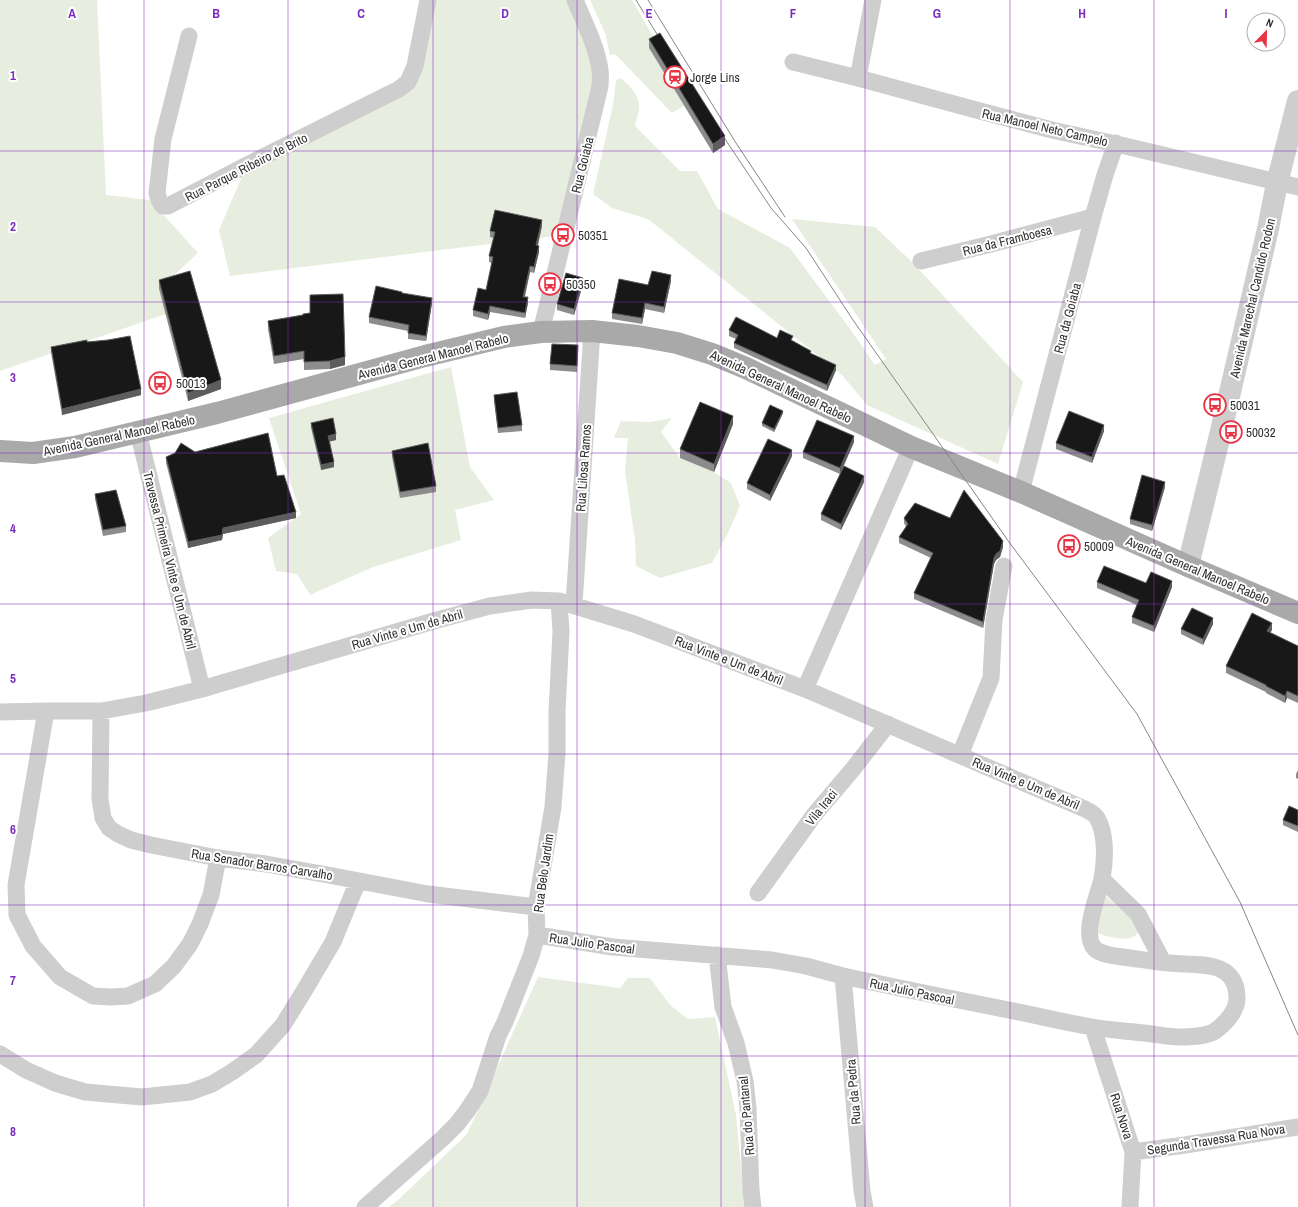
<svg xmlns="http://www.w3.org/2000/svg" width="1298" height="1207" font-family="'Archivo Narrow',sans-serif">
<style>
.green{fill:#e8eedf}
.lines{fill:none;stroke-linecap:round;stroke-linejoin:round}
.minor{stroke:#cecece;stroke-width:17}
.tertiary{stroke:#cecece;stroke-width:22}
.primary{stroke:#a9a9a9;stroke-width:22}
.tram{stroke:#868686;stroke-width:1}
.wall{fill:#8c8c8c}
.shaded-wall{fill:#5d5d5d}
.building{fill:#181818;stroke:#5d5d5d}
.grid{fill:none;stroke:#7b2cbf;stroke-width:1;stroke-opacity:0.55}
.labels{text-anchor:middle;stroke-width:4;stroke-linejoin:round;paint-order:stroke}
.poi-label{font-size:13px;fill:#313131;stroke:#fff;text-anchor:start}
.street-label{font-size:13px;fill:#313131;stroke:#fff}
.grid-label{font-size:13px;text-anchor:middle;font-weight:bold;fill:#7b2cbf;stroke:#fff;stroke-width:4;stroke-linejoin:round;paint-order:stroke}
</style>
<rect width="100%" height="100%" fill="#fff"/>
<!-- green -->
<path class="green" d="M0,0h97l9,195 44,5 48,53 -39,36 7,25 -166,57z
M423,0h151l24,59 -35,176 -333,41 -11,-46 28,-65 161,-83z
M590,0h42l25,43 -8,5 35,58 -12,7 -57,-59 -5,1 -5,-22z
M620,78c10,7 21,19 19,32 -1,6 -3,10 -4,16l45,45h17l21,38 72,39 63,85 22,32 11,-6 -94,-140 83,8 37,35 111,120 -25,82 -131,-59 -25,-30 -194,-156 -36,-11 -19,-14 20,-89 3,-25z
M451,367l19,100 24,33 -39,10 6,30 -88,27 -63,28 -13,-21 -21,-3 -8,-33 33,-24 -32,-96z
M672,418l-11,14 19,26 34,14 17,11 9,23 -13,29 -15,28 -52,15 -24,-12 -1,-26 -10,-69 3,-33h-14l7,-17 29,1z
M1102,893l34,28 4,8c-1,2 -2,4 -4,6 -8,8 -34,1 -43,-4z
M538,977l82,11 8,-10h22l20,27 18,14 27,-2 21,98 9,92h-356l9,-7 69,-66z"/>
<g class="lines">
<!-- minor -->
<path class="minor" d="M189,36l-26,103 -6,54 2,7 4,6h5l79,-41 152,-76 9,-7 7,-16 13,-66
M793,62l65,16 122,33 72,19 73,16 173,41
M858,78l15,-78
M921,261l70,-17 102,-27
M541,332l59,-246c0,-5 1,-11 0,-16 -3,-23 -16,-48 -25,-70
M138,432l64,257
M1021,492l72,-275 12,-42 11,-32
M574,604l18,-273
M805,689l106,-242
M46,711l-30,174 1,30 16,31 27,31 33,19 18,1 17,-1 27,-12 19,-18 16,-22 10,-20 11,-29 7,-37
M101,711l-1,88 3,19 6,10 9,6 13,6 20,5 67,13 48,6 62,11 100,19 108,13
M0,712l46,-1h55l45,-8 56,-14 235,-69 53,-14 42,-6 27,1 75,23 171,65 280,120c4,2 10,5 12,9 10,16 8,44 5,61
M960,755l31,-77 3,-58 10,-54
M758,893l56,-78 39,-46 35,-45
M537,935l76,12 159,13 34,6 37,10c60,13 120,25 181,37 22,5 45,10 68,14 17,3 35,4 52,6 12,1 24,4 36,4 9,0 28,-1 35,-6 11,-8 23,-21 22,-35 -2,-38 -42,-30 -68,-33 -15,-1 -30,-4 -46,-6 -8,-1 -21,-2 -28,-8 -14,-14 3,-53 7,-70l36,35 25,48
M717,955l6,52 13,36 9,38 3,27 3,82 2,17
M843,976l19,215 3,16
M1093,1028l40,124 -3,55
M0,1054l26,16 29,13 30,9 57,5 48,-5 22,-8 20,-12 24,-17 27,-30 21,-34 29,-49 25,-61
M1133,1152l52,-7 113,-18
M365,1207l78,-69 14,-14 10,-13 13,-20 18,-55 7,-14 26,-66 6,-21 -1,-28 17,-100 4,-54v-41l4,-81 -2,-30"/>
<!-- tertiary -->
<path class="tertiary" d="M1188,566l33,-135 47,-202 9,-46 21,-82"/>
<!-- primary -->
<path class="primary" d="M0,451l33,2 42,-6 142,-34 208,-57 79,-19 37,-5 51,-1 46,5 39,7 35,11 34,14 165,79 110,45 167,74 110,47"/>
<!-- tram -->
<path class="tram" d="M636,0l27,44
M648,0l88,143 49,74
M719,130l52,78 35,40 47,72 156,222 128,172 103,188 58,133"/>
</g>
<!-- wall -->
<path class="wall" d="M649,39l76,106 -12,8 -64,-105z
M542,226l-4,20 1,6 -5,21 -4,-1 -5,25 3,6 -3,15 -35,-6 -2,8 -15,-4v-6l13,-20 6,-27 -3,-1v-6l5,-18 -4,-1v-6z
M159,280l62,109 -33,12 -29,-112z
M671,281l-7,32 -19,-4 -3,15 -30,-5v-6l36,-28z
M583,284l-9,31 -17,-5v-6z
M402,293l30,10 -6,38 -18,-2v-8l-39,-8v-6z
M310,295l35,70 -15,4 -26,1v-11l-30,5 -6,-35v-8l35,-6 7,-2z
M729,330l48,8 16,3 43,29 -9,21 -93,-43v-5l2,-4 -7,-3z
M108,340l33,55 -79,20 -11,-63v-5l36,-5z
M578,351l-1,21 -27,-2v-6z
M494,395l28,30v6l-24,2 -4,-32z
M783,413l-9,19 -12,-6v-3z
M311,423l25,17 -6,1 4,26 -13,3 -10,-42z
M733,424l-19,48 -34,-14v-9z
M1104,431l-12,32 -36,-14v-6z
M854,442l-13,30 23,10 -23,48 -20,-10v-6l19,-40 -37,-16v-6z
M392,451l44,35v6l-36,6 -8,-41z
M195,452l82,24 19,42 -73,16 -1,6 -34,8 -22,-85v-6z
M792,456l-22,45 -23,-12v-6z
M1165,487l-13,44 -22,-7v-5z
M95,494l31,32v6l-23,4 -8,-37z
M904,518l99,29 -3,10 -4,3 -2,4 -11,64 -69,-29v-6l17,-35 -32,-15v-6l7,-10 -2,-4z
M1097,582l49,1 26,4 -18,45 -22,-9v-6l5,-12 -40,-17z
M1213,624l-10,21 -22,-11v-5z
M1272,630l-2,3 28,13v57l-11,-5 -2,5 -19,-10v-1l-40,-19v-7z
M1298,770v9l-2,-1v-4z
M1298,810v22l-15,-7v-5z"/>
<!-- shaded-wall -->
<path class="shaded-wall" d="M725,136v9l-12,8v-9z
M542,220v6l-6,25v-6z
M539,246v6l-5,21v-6z
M530,266v6l-7,30v-5z
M671,275v6l-7,32v-6z
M583,278v6l-9,31v-6z
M528,297v6l-3,15v-5z
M432,298v5l-6,38v-5z
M645,303v6l-3,15v-6z
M490,306v6l-2,8v-6z
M345,357v8l-15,4v-8z
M836,365v5l-9,21v-6z
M221,380v9l-33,12v-8z
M141,389v6l-79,20v-6z
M783,411v2l-9,19v-3z
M733,416v8l-19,48v-8z
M1104,425v6l-12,32v-6z
M336,434v6l-8,2v-6z
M854,436v6l-14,32v-6z
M792,450v6l-22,45v-6z
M334,462v5l-13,3v-5z
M864,476v6l-23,48v-6z
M1165,482v5l-13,44v-6z
M296,512v6l-73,16 -1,6 -34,8v-6l35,-14z
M1003,541v6l-3,10 -4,3 -2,4 -11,64v-6l11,-64z
M1172,581v6l-18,45v-6z
M1213,618v6l-10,21v-6z
M1272,623v7l-5,8v-7z
M1287,691v7l-2,5v-7z"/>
<!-- building -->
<path class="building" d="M660,33l65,103 -12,8 -64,-105z
M495,210l47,10 -6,25 3,1 -5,21 -4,-1 -7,31h5l-3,16 -35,-7 -2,8 -15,-4 5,-22 8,2 7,-33 -4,-1 6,-24 -5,-1z
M190,271l31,109 -33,13 -29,-113z
M652,271l19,4 -7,32 -19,-4 -3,15 -30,-5 7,-34 29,6z
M566,273l17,5 -9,31 -17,-5z
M376,286l26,6v1l30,5 -6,38 -18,-3 1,-8 -40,-8z
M343,294l2,63 -15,4 -26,1v-11l-30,5 -6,-35 35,-6v-1l7,-1v-18z
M736,317l41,21 3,-8 13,6 -2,4 20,11 -1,2 26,12 -9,20 -93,-42 4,-8 -9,-5z
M130,336l11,53 -79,20 -11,-62 36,-7v2l21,-2z
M552,344l26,1 -1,21 -27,-2z
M517,392l5,33 -24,3 -4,-33z
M700,402l33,14 -19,48 -34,-15z
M770,405l13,6 -9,18 -12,-6z
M1069,411l35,14 -12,32 -36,-14z
M333,418l3,16 -8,2 6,26 -13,3 -10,-42z
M817,420l37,16 -14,32 -37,-16z
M268,433l9,43 7,-1 12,37 -73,16 -1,7 -34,7 -22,-85 9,-4 6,-10 14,9z
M768,439l24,11 -22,45 -23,-12z
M428,443l8,43 -36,6 -8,-41z
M844,466l20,10 -23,48 -20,-10z
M1142,475l23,7 -13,43 -22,-6z
M116,490l10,36 -23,4 -8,-36z
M964,490l39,51 -3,10 -4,3 -2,4 -11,64 -69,-29 19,-40 -34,-16 9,-13 -4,-6 11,-15 35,15z
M1104,566l42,17 5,-11 21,9 -18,45 -22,-9 7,-17 -42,-18z
M1192,608l21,10 -10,21 -22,-10z
M1252,613l20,10 -5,8 31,15v50l-11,-5 -2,5 -19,-10v-1l-40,-19z
M1289,806l9,4v16l-15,-6z"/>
<!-- grid -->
<path class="grid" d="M144,0v1207M288,0v1207M433,0v1207M577,0v1207M721,0v1207M865,0v1207M1010,0v1207M1154,0v1207M0,151h1298M0,302h1298M0,453h1298M0,604h1298M0,754h1298M0,905h1298M0,1056h1298"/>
<!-- icons -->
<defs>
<g id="station-ring" transform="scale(1.15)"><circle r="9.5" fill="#fff" stroke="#e83445" stroke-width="1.5"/><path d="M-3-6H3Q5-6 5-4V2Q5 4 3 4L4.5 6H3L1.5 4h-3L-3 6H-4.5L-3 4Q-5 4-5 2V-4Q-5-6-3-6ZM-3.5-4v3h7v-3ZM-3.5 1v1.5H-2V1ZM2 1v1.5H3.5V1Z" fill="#e83445"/></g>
<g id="bus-ring" transform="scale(1.15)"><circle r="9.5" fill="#fff" stroke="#e83445" stroke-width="1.5"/><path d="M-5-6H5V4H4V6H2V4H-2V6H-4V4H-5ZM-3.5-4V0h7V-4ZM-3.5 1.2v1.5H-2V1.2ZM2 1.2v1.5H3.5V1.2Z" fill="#e83445"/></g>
</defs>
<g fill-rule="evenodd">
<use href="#station-ring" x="675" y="77"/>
<use href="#bus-ring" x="563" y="235"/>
<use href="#bus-ring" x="550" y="284"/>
<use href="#bus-ring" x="160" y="383"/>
<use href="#bus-ring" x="1215" y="405"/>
<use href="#bus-ring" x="1231" y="432"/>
<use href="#bus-ring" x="1069" y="546"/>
</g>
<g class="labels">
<!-- poi labels -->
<g class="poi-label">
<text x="690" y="82">Jorge Lins</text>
<text x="578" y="240">50351</text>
<text x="566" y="289">50350</text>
<text x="176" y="388">50013</text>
<text x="1230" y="410">50031</text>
<text x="1246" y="437">50032</text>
<text x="1084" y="551">50009</text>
</g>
<!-- street labels -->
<g class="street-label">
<text transform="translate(1045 127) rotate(13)" y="5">Rua Manoel Neto Campelo</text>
<text transform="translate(582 165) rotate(-76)" y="5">Rua Goiaba</text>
<text transform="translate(246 167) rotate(-27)" y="5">Rua Parque Ribeiro de Brito</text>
<text transform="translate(1007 240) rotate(-14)" y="5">Rua da Framboesa</text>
<text transform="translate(1252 298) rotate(-77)" y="5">Avenida Marechal Candido Rodon</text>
<text transform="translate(1067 318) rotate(-75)" y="5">Rua da Goiaba</text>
<text transform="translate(433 356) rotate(-14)" y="5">Avenida General Manoel Rabelo</text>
<text transform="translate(781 386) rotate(25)" y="5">Avenida General Manoel Rabelo</text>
<text transform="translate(119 435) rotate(-12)" y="5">Avenida General Manoel Rabelo</text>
<text transform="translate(583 468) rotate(-86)" y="5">Rua Lilosa Ramos</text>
<text transform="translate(170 560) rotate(76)" y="5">Travessa Primeira Vinte e Um de Abril</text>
<text transform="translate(1198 570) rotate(23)" y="5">Avenida General Manoel Rabelo</text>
<text transform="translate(407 629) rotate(-16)" y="5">Rua Vinte e Um de Abril</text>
<text transform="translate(729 660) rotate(21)" y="5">Rua Vinte e Um de Abril</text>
<text transform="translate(1026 783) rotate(23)" y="5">Rua Vinte e Um de Abril</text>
<text transform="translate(821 807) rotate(-51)" y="5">Vila Iraci</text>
<text transform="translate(262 864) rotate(9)" y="5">Rua Senador Barros Carvalho</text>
<text transform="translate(543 873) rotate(-82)" y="5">Rua Belo Jardim</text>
<text transform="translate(592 943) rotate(8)" y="5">Rua Julio Pascoal</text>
<text transform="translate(912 991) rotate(12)" y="5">Rua Julio Pascoal</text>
<text transform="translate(853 1092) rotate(-95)" y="5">Rua da Pedra</text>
<text transform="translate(746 1116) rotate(-95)" y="5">Rua do Pantanal</text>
<text transform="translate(1122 1116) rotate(72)" y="5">Rua Nova</text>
<text transform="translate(1216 1139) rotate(-9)" y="5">Segunda Travessa Rua Nova</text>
</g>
</g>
<g class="grid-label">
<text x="72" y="18">A</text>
<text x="216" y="18">B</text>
<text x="361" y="18">C</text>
<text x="505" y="18">D</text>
<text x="649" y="18">E</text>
<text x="793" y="18">F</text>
<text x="937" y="18">G</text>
<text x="1082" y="18">H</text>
<text x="1226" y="18">I</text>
<text x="13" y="80">1</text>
<text x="13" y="231">2</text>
<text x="13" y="382">3</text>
<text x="13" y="533">4</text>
<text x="13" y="683">5</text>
<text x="13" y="834">6</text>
<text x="13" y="985">7</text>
<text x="13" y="1136">8</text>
</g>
<!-- north arrow -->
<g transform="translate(1266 32) rotate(23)"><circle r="19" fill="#ffffff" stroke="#adadad"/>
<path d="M0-3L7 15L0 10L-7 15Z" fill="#e83445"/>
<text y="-6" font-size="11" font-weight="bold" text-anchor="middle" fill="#313131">N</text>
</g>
</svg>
